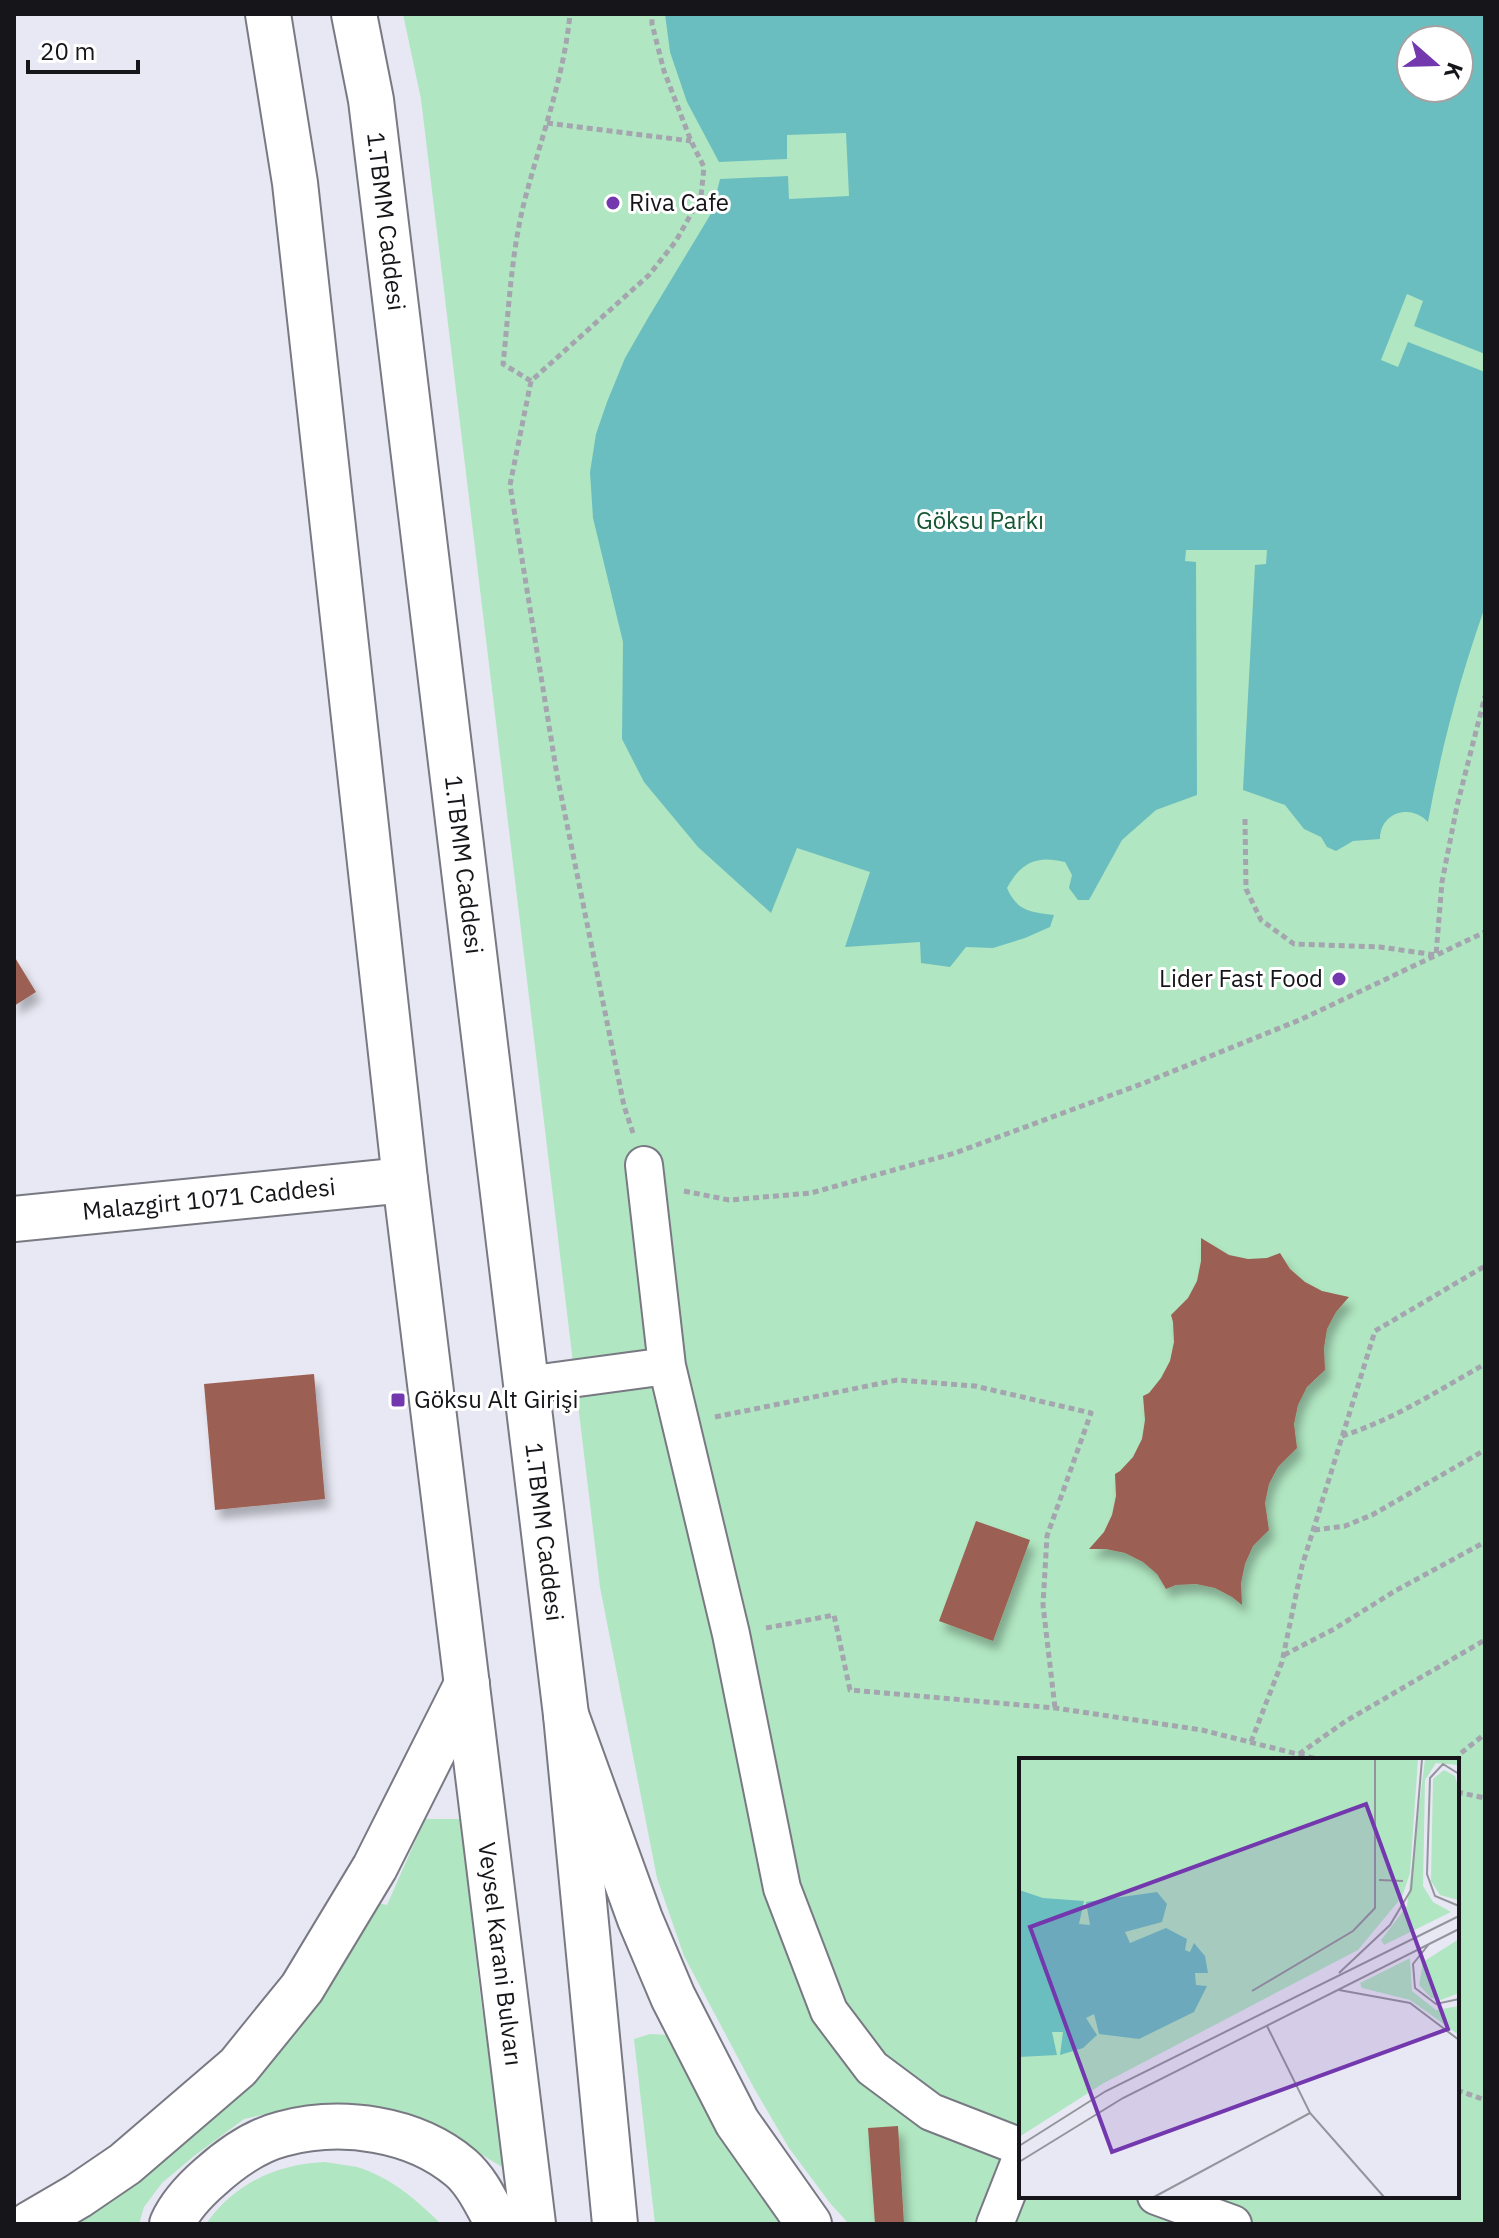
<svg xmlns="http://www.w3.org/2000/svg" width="1499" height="2238" font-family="'IBM Plex Sans',sans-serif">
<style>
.green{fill:#b0e6c1;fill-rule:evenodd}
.water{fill:#6bbebf;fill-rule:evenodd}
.building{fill:#9b6052;filter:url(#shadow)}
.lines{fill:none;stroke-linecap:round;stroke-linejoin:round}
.street-casing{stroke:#787983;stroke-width:40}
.secondary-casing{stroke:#787983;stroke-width:48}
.primary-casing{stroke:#787983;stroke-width:48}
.highway-casing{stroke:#787983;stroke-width:48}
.path{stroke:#a4a5ae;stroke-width:5;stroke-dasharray:6 4;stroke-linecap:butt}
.street{stroke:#fff;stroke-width:36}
.secondary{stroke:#fff;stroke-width:44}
.primary{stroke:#fff;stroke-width:44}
.highway{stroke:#fff;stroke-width:44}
.poi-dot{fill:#7338ae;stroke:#fff;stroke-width:3}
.labels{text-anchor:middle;stroke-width:6;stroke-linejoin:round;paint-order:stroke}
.poi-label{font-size:24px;fill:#16161a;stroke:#fff;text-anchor:start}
.street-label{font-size:24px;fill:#16161a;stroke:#fff}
.park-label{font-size:24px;fill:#175834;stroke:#fff}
.inset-road{fill:none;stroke:#93949c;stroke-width:2}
.view{fill:#7338ae;fill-opacity:0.15;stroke:#7338ae;stroke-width:4}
.inset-edge{fill:none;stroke:#16161a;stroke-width:4}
</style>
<defs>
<filter id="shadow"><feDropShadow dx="5" dy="9" stdDeviation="4" flood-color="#0004"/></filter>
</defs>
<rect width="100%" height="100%" fill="#e7e8f3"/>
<!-- green -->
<path class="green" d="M403,14h1082v2210h-636l-19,-21 -41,-55 -35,-60 -70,-132 -27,-78 -57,-291 -179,-1488zM1411,40h48v48h-48zM1021,1760h436v436h-436z
M425,1819h36l19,174 24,175 -84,-50 -39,-10 -38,-4 -42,2 -57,13 -50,37 -32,27 -18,24 -5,17h-64l54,-34 67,-57 60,-57 57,-67 35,-55 30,-51 9,2z
M650,2034l18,1c35,64 67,133 115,189h-128l-21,-185z
M325,2162c10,2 22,3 32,5 33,10 60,33 84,57h-235c29,-41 71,-60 119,-62z"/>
<!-- water -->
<path class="water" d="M665,14h820v340l-71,-28 9,-25 -16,-7 -26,66 17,7 10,-25 77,30v235c-25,70 -44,142 -57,215 -17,-19 -48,-10 -48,17l-27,2 -17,10 -9,-4 -6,-10 -17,-8 -19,-24 -42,-15 12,-225 11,-1 1,-14h-81l-1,11 11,1 1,233 -41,15 -34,30 -33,60h-11l-9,-12 3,-13 -7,-13c-28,-7 -44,0 -58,26 10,23 23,24 47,27l-4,12 -25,11 -32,10 -27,-1 -16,20 -29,-4 -1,-21 -75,5 25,-75 -73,-24 -26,65 -73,-66 -54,-65 -22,-43 1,-97 -30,-124 -3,-46 6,-38 11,-32 18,-44 23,-40 64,-106 8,-33 68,-3 1,23 60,-3 -3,-63 -59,2v24l-68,3 -32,-60 -17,-50zM1411,40h48v48h-48z"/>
<!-- building -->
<path class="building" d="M14,956l22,36 -22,14z
M1201,1238l28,17 19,4 19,-1 13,-5 10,16 15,13 17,9 27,6 -13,15 -9,17 -3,19 1,22 -18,17 -9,18 -4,19 3,24 -19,19 -9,17 -4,19 4,27 -16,16 -8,18 -4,19 1,22 -10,-8 -17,-9 -19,-4 -20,1 -10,4 -9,-15 -14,-12 -18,-9 -19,-4h-17l15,-17 8,-17 4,-19 -1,-22 5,-3 13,-14 9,-18 3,-19 -2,-24 6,-3 12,-15 9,-17 4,-19 -1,-20 -2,-7 17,-17 9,-17 4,-20z
M314,1374l11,125 -110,11 -11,-126z
M976,1521l54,19 -37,101 -54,-20z
M898,2126l6,98h-29l-7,-96z"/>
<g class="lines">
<!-- street casing -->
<g class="street-casing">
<path id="street" d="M644,1165l23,201 64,268 51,254 47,123 43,57 59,44 90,35
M526,1385l141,-19
M1156,2196l77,28
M995,2224l26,-66"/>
</g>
<!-- secondary casing -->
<g class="secondary-casing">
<g id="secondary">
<path id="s1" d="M14,1219l391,-39"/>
</g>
</g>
<!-- primary casing -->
<g class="primary-casing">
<g id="primary">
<path id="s2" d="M268,14l27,169 110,997 128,1044"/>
<path id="s3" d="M354,14l17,86 195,1615 49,509"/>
</g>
</g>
<!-- highway casing -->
<g class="highway-casing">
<path id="highway" d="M566,1715l74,204 33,78 64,125 72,102
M30,2224l48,-28 47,-32 113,-97 64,-79 73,-121 92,-183
M172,2224c8,-18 23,-34 38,-47 21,-19 45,-36 72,-43 59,-16 132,-6 179,34 17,15 26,37 37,56"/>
</g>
<!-- path -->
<path class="path" d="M547,123l144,18
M531,381l-28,-17c6,-54 8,-112 22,-165 16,-61 39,-122 45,-185
M1245,819l1,70 15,31 33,24 86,3 56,8 6,-73 15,-76 28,-110
M633,1133l-9,-27 -67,-331 -47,-290 21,-104 118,-106 27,-34 25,-45 3,-29 -13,-26 -27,-70 -12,-47v-10
M684,1191l45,9 82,-7 144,-40 189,-70 158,-64 183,-87
M715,1417l182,-37 78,6 116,27 -44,123 -4,69 12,103
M1342,1436c51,-16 97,-46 143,-72
M1314,1530l31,-4 27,-11 113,-65
M766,1628l68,-13 16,75 205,18 147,22 119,30
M1284,1655l50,-26 61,-38 90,-49
M1251,1742l31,-80 20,-96 73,-235 110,-65
M1299,1754l47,-33 139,-81
M1457,1762l4,-9 24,-19
M1457,1792l28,6
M1457,2090l28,10"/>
<!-- street -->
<use href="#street" class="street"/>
<!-- secondary -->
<use href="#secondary" class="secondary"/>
<!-- primary -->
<use href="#primary" class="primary"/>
<!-- highway -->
<use href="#highway" class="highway"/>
</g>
<!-- markers -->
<g class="poi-dot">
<circle cx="613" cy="203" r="8"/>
<circle cx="1339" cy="979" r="8"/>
<rect x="390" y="1392" width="16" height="16" rx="4"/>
</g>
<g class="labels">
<!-- poi labels -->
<g class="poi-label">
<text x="629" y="211">Riva Cafe</text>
<text x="1323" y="987" text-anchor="end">Lider Fast Food</text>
<text x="414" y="1408">Göksu Alt Girişi</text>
</g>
<!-- street labels -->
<g class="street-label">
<text dy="8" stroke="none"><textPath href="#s3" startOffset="210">1.TBMM Caddesi</textPath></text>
<text dy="8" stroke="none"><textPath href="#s3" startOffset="858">1.TBMM Caddesi</textPath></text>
<text dy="8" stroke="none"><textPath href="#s1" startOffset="196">Malazgirt 1071 Caddesi</textPath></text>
<text dy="8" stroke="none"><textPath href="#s3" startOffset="1530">1.TBMM Caddesi</textPath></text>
<text dy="8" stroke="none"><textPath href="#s2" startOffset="1954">Veysel Karani Bulvarı</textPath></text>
</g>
<!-- park labels -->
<g class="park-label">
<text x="980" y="529">Göksu Parkı</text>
</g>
</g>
<!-- overview -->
<g transform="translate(1019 1758)">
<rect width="440" height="440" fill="#e7e8f3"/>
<path d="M0,1h399l-8,114 -8,24 -44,53 -254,133 -85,54zM406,1h33v6l-22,-2 -11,17 -2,106 10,16 18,10 -67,33 -3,-5 26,-34zM425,12l11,6 4,14 -1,110 -18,-5 -9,-14 2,-102zM440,181v54l-18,7 -10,-2 -12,-13 4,-23zM391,200l2,33 24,19 23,-4v29l-49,-35 -48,-12 -2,-5z" fill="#b0e6c1"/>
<path d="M0,132l24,8 41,3 -5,23 11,1 -4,-23 71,-10 10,12 -5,18 -37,10 5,11 36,-15 21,11 -2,11 5,2 4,-9 11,13 3,17h-13l1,12 11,1 -13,26 -55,27 -40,-5 -5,-20 -8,4 11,17 -14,13 -23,7 3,-23h-11l5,23 -38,2z" fill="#6bbebf"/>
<path class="inset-road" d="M440,16l-16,-10 -13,14 -3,96 8,22 24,10M360,122l24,1M410,186l-16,20 2,24 21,16 23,-5M320,215l51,-48 21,-35 11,-131M320,232l71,13 49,37M233,233l101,-60 22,-23v-149M248,268l43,87 74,84M0,388l87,-55 353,-175M0,404l104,-64 336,-169M135,439l156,-84"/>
<path class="view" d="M347,46l82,225 -336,123 -82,-225z"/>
<rect width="440" height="440" class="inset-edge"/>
</g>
<!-- border -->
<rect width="1499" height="2238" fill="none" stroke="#16161a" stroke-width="32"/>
<!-- north arrow -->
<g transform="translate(1435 64) rotate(110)"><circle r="38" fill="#ffffff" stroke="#a2a2a3" stroke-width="2"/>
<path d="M0-6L14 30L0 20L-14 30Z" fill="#7338ae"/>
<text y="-12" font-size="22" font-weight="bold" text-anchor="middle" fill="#16161a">K</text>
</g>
<!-- scale -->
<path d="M28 60v12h110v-12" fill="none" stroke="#16161a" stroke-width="4"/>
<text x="40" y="60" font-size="24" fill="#16161a" stroke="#ffffff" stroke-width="6" paint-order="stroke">20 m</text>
</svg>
